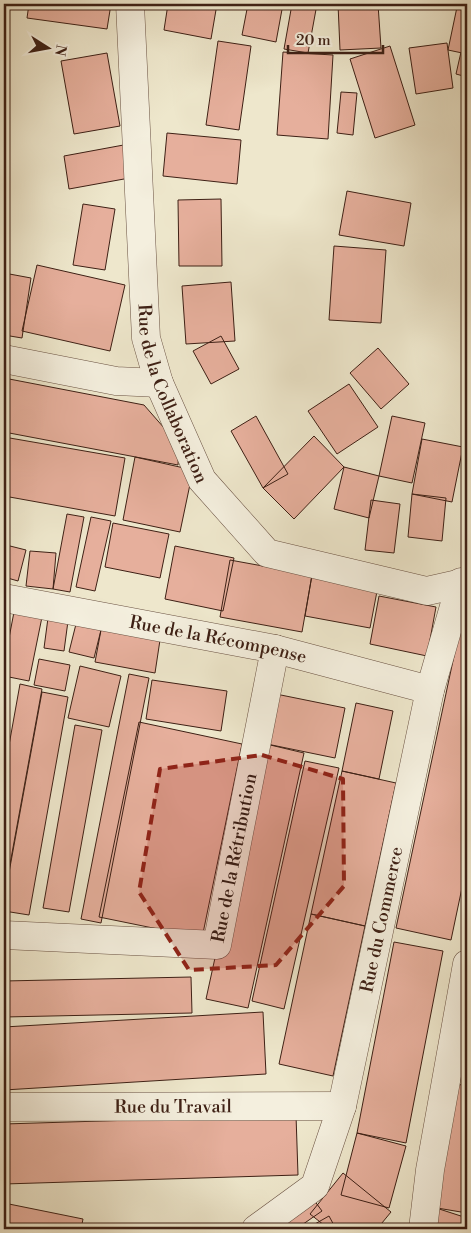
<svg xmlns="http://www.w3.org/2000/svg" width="471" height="1233" font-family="'Libre Bodoni',serif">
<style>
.building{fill:#e6af9c;stroke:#3e2015}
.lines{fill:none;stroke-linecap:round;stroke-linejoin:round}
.minor-casing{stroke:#6a5243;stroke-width:29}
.minor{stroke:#f4efde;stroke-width:28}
.marked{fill:#8f2418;fill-opacity:0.2;stroke:#8f2418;stroke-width:4;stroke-dasharray:10 6;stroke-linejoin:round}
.labels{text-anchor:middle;stroke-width:4.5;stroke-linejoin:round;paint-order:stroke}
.street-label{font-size:18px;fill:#3e2015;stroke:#f4efde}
</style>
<rect width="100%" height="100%" fill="#eee7cc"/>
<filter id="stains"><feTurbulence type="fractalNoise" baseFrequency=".004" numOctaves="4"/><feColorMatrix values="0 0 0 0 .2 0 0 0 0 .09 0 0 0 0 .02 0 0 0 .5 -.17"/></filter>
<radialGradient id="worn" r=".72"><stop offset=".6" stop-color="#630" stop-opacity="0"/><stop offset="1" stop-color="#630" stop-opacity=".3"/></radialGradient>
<!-- building -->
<path class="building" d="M29,4h82l-4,25 -80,-11z
M168,4h49l-6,35 -47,-9z
M248,4h35l-7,38 -34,-7z
M292,4h25l-9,49 -24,-4z
M338,4h40l3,44 -41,2z
M457,7l10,2v45l-19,-4z
M218,41l33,5 -12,84 -33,-5z
M447,43l6,45 -37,6 -7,-46z
M390,46l25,79 -40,13 -25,-79z
M283,52l50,3 -5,84 -51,-4z
M461,52l6,1v24l-11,-3z
M107,53l13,73 -46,8 -13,-73z
M341,92l16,1 -4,42 -16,-2z
M167,133l74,7 -4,44 -74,-8z
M129,144l6,33 -66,12 -5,-33z
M347,191l64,12 -7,43 -65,-11z
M221,199l1,67h-43l-1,-66z
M83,204l32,5 -10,61 -32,-5z
M334,246l52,4 -5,73 -52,-3z
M37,265l88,20 -15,66 -88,-20z
M4,273l27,5 -9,60 -18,-3z
M231,282l4,59 -49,3 -4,-58z
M221,336l18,33 -28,15 -18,-33z
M378,348l31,36 -28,25 -31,-36z
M4,378l140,27 35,40 -1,20 -174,-33z
M349,384l29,43 -41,27 -29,-43z
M256,416l32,58 -25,14 -32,-57z
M392,416l33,7 -13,60 -33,-7z
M314,436l30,31 -50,52 -31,-31z
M4,437l121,21 -10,58 -111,-20z
M422,439l41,8 -11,55 -40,-8z
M135,457l58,13 -13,62 -57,-12z
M344,467l35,9 -10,42 -35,-9z
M412,494l34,4 -4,43 -34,-4z
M371,500l29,4 -6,49 -29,-3z
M67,514l17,3 -14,75 -17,-3z
M91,517l20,4 -16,70 -19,-4z
M113,523l56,11 -9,44 -55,-11z
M6,545l20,5 -8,31 -14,-4v-25z
M175,546l59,12 -11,53 -58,-12z
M30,551l26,2 -3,36 -27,-3z
M230,560l82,15 -10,57 -82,-15z
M312,575l66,11 -8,42 -65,-12z
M467,595v269l-16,76 -55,-12z
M379,596l57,11 -9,49 -57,-12z
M4,610h3l-3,20z
M14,612l28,5 -13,64 -25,-5v-12z
M48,618l20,3 -4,30 -20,-3z
M76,624l25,6 -7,28 -25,-6z
M101,630l59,10 -5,33 -60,-11z
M39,659l31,6 -5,26 -31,-6z
M80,666l41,10 -12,51 -41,-9z
M129,674l20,4 -48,245 -20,-4z
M152,680l75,11 -6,40 -75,-12z
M20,684l22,5 -38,208v-124z
M42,692l26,5 -39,218 -25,-4v-11z
M271,693l74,15 -10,50 -73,-15z
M356,703l37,8 -14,68 -37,-8z
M139,722l103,22 -40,194 -103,-21z
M75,725l27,5 -33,182 -26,-4z
M262,743l42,10 -56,255 -42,-9z
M305,761l34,7 -55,241 -32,-8z
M342,771l54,12 -31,143 -54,-12z
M311,914l54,12 -32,150 -54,-12z
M394,942l49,9 -37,192 -49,-10z
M191,977l1,36 -188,4v-36z
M263,1012l3,62 -262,16v-63z
M467,1039v33l-6,-2z
M451,1083l16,3v127l-36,-6z
M296,1115l2,60 -294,9v-60z
M357,1133l49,13 -17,62 -48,-13z
M343,1173l48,39 -14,17h-48l-19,-15z
M311,1196l11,15 -26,18h-18z
M4,1203l79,16 -2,10h-77z
M430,1206l37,12v11h-39z
M329,1216l7,13h-30z"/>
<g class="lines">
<!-- minor casing -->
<g class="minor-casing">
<g id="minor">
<path id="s1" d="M130,4l16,334 13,45 43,97 65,73 160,38 40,-9"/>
<path d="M4,359l112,22 43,2"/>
<path id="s2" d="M4,598l271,51 155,41"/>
<path id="s3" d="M4,935l213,10 58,-296"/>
<path id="s4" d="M4,1107l338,-1"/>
<path id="s5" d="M256,1229l59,-43 27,-80 88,-416 31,-108"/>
<path d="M423,1229l7,-59 37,-206"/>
</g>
</g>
<!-- minor -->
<use href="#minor" class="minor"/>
</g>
<!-- marked area -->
<path class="marked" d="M262,755l81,24 1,107 -68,79 -87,5 -50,-78 21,-123z"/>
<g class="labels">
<!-- street labels -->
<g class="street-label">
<text dy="6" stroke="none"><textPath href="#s1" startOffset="395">Rue de la Collaboration</textPath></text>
<text dy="6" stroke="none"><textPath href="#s2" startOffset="218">Rue de la Récompense</textPath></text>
<text dy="6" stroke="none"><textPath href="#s3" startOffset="302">Rue de la Rétribution</textPath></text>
<text dy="6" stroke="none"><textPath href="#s5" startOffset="348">Rue du Commerce</textPath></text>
<text dy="6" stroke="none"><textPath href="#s4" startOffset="169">Rue du Travail</textPath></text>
</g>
</g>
<!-- margin -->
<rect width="471" height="1233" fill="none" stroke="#eee7cc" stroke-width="20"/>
<rect x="5" y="5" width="461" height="1223" fill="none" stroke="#3e2015" stroke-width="2.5"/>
<rect x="10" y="10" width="451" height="1213" fill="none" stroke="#3e2015"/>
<!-- north arrow -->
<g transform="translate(48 48) rotate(101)" stroke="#f4efde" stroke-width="4" paint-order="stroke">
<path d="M0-4L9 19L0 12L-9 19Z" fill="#3e2015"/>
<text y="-8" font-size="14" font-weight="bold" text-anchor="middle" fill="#3e2015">N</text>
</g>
<!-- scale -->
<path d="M288 45v8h95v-8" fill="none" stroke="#3e2015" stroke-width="2.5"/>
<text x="296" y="45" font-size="15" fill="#3e2015" stroke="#f4efde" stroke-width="4" paint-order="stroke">20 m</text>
<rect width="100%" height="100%" filter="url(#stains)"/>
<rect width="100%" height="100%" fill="url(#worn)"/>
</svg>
